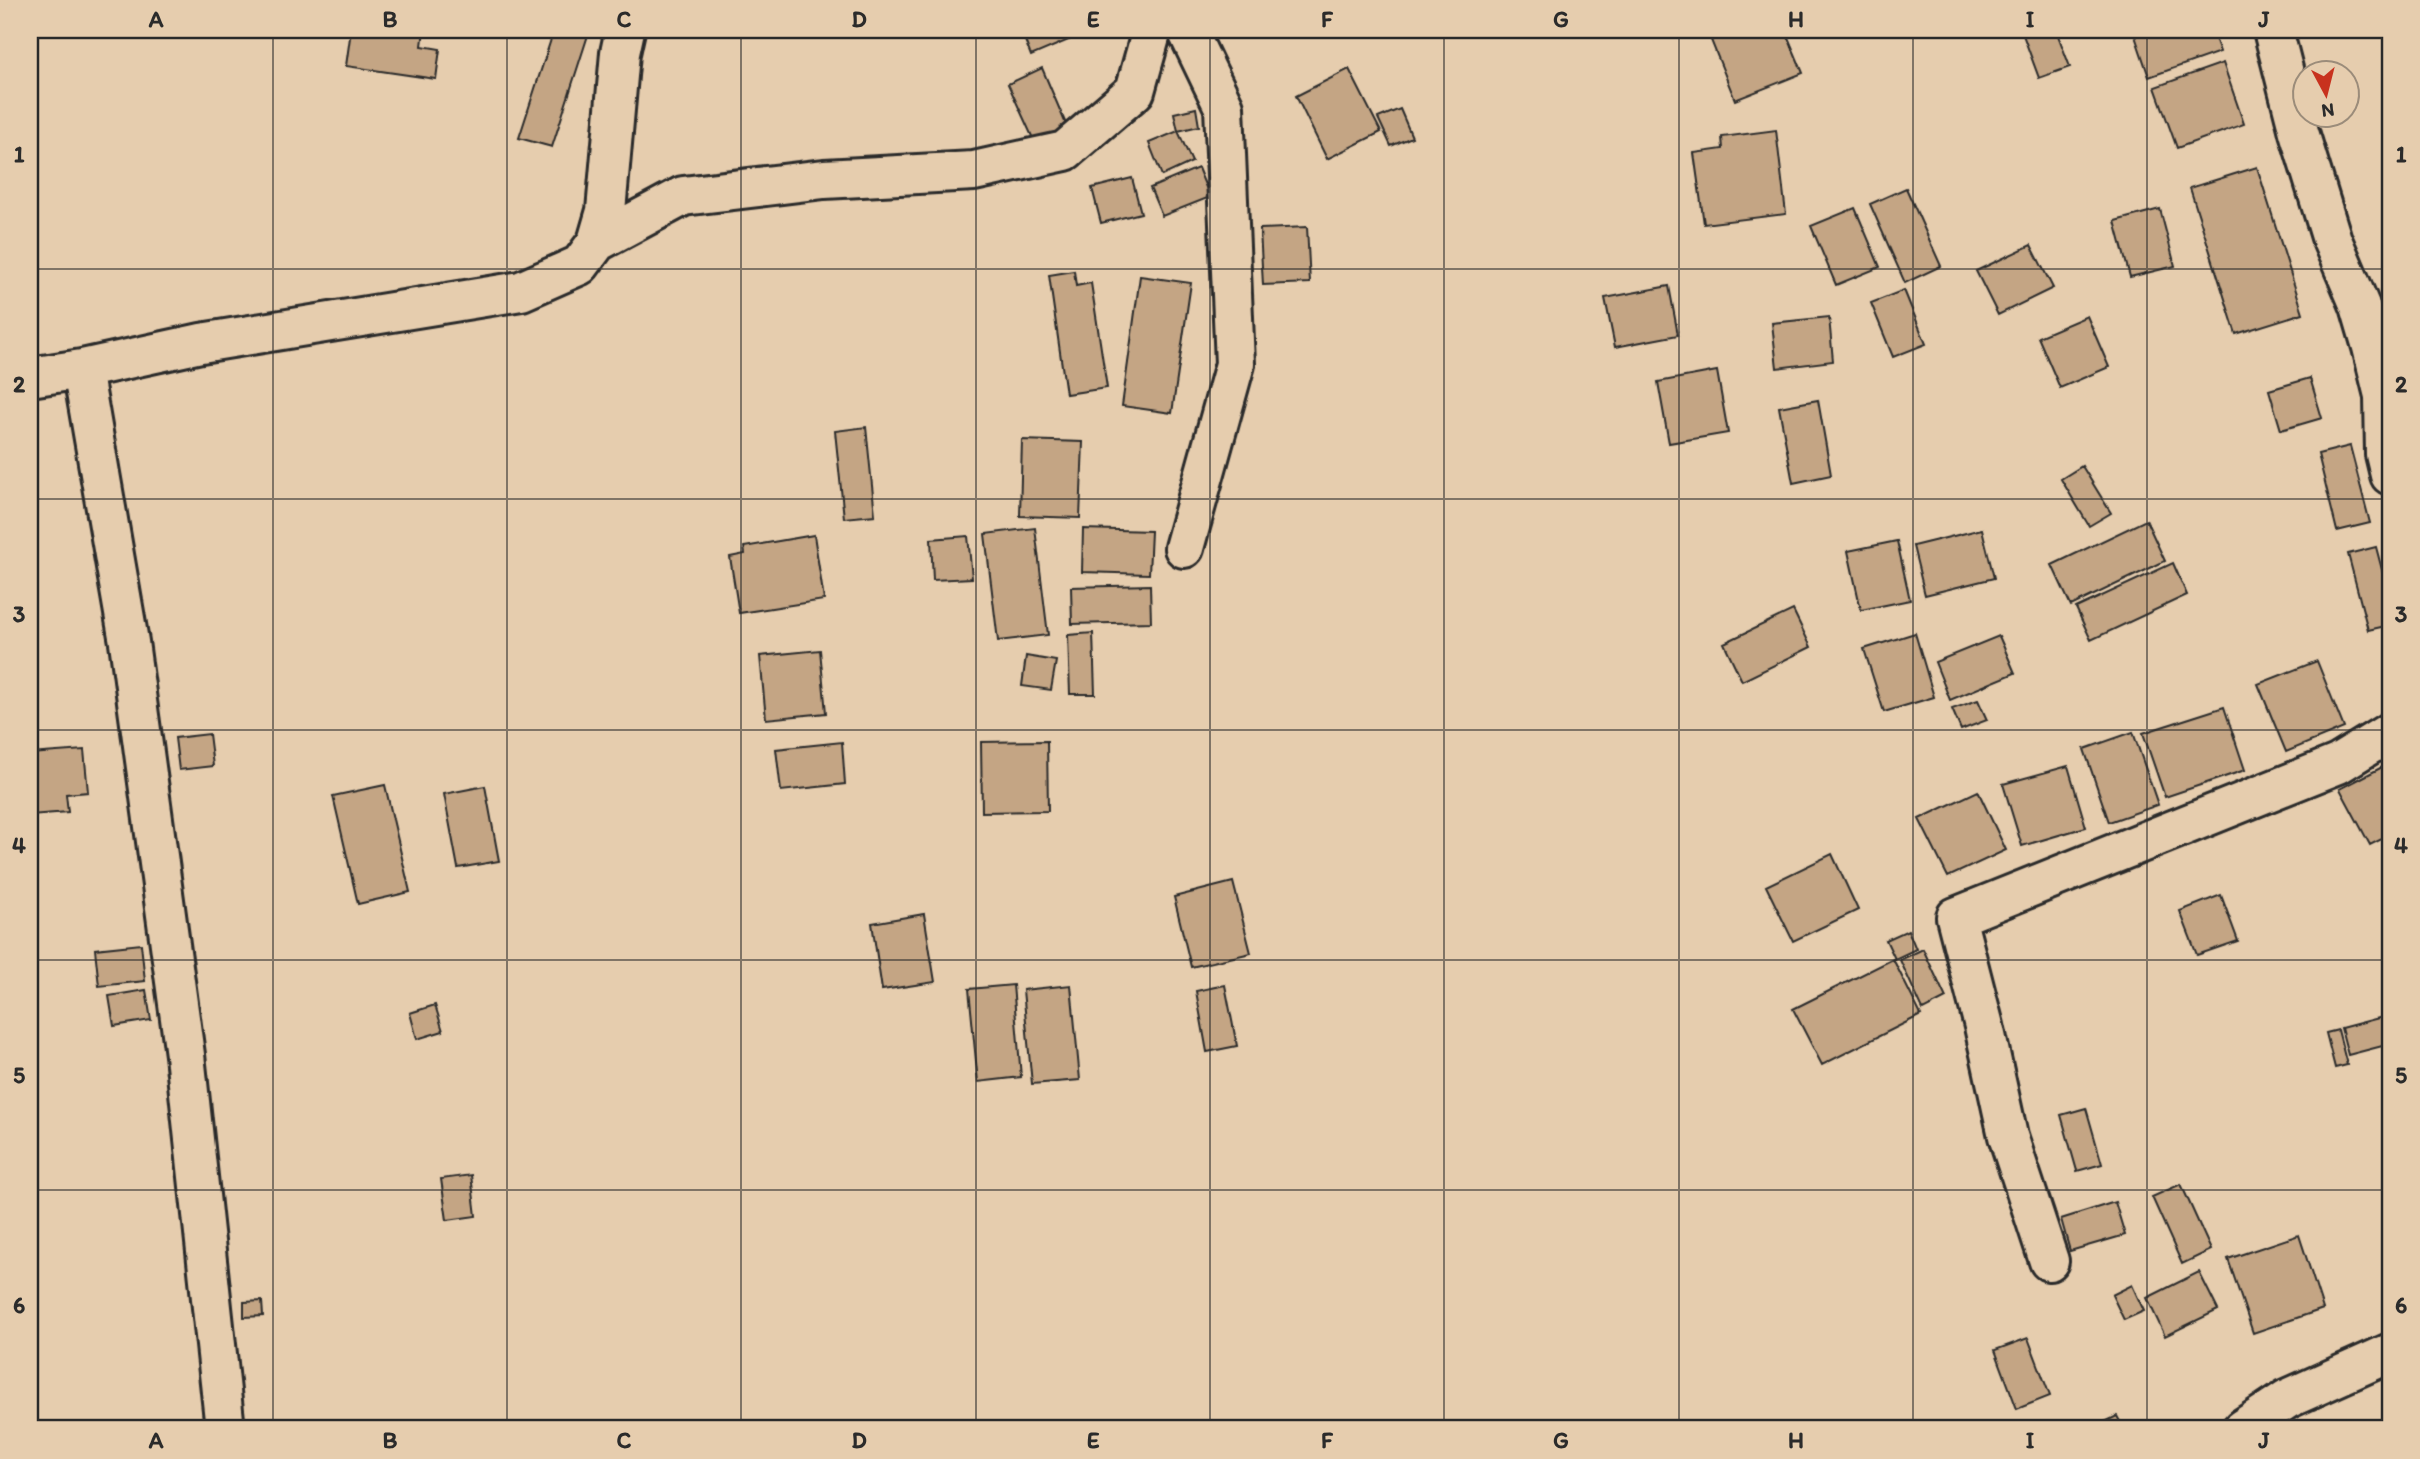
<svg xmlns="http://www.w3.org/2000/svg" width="2420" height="1459" font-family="Itim,sans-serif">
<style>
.building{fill:#c4a584;stroke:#2b2b2b;stroke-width:2}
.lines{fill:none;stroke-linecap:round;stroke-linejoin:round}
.minor-casing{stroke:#2b2b2b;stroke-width:44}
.minor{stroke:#e6cdae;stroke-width:38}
.grid{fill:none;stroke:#2b2b2b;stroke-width:2;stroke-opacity:0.55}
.neatline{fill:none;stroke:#2b2b2b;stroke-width:2.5}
.grid-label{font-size:23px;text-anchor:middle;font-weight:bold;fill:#2b2b2b}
</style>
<rect width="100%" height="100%" fill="#e6cdae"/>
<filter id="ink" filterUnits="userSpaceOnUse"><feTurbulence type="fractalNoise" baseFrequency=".0143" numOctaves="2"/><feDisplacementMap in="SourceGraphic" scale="14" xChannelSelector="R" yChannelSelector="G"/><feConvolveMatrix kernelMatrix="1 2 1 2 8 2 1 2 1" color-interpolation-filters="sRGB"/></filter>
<g filter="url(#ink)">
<!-- building -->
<path class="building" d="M351,30h73l-2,16 18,3 -4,30 -90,-13z
M554,30h27l8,2 -37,115 -33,-9z
M1021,30h46l4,9 -40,17z
M1738,30h47l18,43 -68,27 -24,-60z
M2027,30h29l14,37 -31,11 -17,-46z
M2133,30h79l8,22 -71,25z
M2223,63l21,61 -67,24 -22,-61z
M1042,68l26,61 -33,14 -27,-59z
M1349,69l32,63 -54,27 -31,-63z
M1196,108l3,18 -21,5 -4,-18z
M1400,109l12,28 -21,9 -13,-28z
M1776,130l10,84 -82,10 -10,-71 29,-4 -1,-12z
M1178,131l14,31 -30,14 -13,-33z
M2257,167l46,146 -67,21 -46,-146z
M1198,168l12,29 -48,19 -12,-28z
M1132,178l9,35 -40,10 -9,-35z
M1906,188l35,78 -36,17 -35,-79z
M1855,208l25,59 -44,18 -25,-59z
M2160,209l15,57 -45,11 -15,-56z
M1307,227l3,56 -47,2 -3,-56z
M2031,245l22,43 -55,27 -22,-44z
M1074,271l2,15 15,-3 16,105 -41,6 -17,-119z
M1140,276l51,7 -19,130 -50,-7z
M1669,286l9,49 -63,12 -10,-49z
M1904,290l22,54 -33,13 -22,-54z
M2087,316l22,51 -49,21 -22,-51z
M1829,317l4,44 -56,7 -5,-45z
M1717,371l11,62 -59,10 -11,-61z
M2310,378l12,40 -41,12 -12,-40z
M1818,400l13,75 -38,8 -14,-76z
M866,427l9,88 -31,3 -9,-87z
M1022,440l61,2 -3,76 -60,-2z
M2350,446l20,77 -33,8 -19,-77z
M2082,466l29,47 -22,13 -28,-47z
M2146,520l19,41 -94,45 -19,-41z
M1035,528l13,107 -50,6 -13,-107z
M1083,529l68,2 -2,43 -67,-2z
M1982,529l12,49 -69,17 -12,-49z
M814,535l10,65 -85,13 -9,-56 15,-3 -1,-7z
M968,536l4,42 -39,2 -2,-41z
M1897,541l13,59 -49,10 -13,-59z
M2376,547l14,53v25l-22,5 -20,-76z
M2173,563l14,32 -96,45 -15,-32z
M1150,585l1,37 -79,2 -1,-37z
M1793,610l18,37 -69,34 -18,-38z
M1093,633l2,61h-25l-2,-59z
M1915,633l19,64 -50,15 -20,-63z
M1999,636l16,37 -65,27 -15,-38z
M820,650l6,63 -60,6 -6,-63z
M1026,656l30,5 -5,29 -29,-4z
M2317,661l27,67 -58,24 -28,-68z
M1978,700l9,20 -26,10 -9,-21z
M2224,707l21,63 -80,27 -22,-64z
M2133,732l25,73 -49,17 -25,-73z
M209,734l4,32 -34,4 -4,-32z
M1047,741l1,70 -66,1 -1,-70z
M842,742l3,42 -64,7 -5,-42z
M84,750l4,42 -22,2 2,18 -38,3v-61z
M2390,763v72l-20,10 -30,-56z
M2068,766l18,61 -64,19 -19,-62z
M385,785l25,107 -52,12 -25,-108z
M485,786l14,75 -41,7 -14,-74z
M1978,791l28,59 -58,27 -29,-58z
M1832,854l26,56 -65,31 -27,-55z
M1233,882l18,71 -60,14 -17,-70z
M2221,895l17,46 -41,14 -17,-44z
M924,914l11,68 -53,8 -10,-67z
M1908,930l8,19 -21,10 -9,-19z
M141,944l4,37 -46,5 -4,-37z
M1923,949l23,49 -23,12 -23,-50z
M1893,959l28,56 -99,50 -29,-56z
M1013,985l8,92 -43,5 -9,-93z
M1071,985l9,95 -48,4 -9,-94z
M1225,985l12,61 -30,6 -11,-61z
M146,990l5,30 -37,6 -5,-30z
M435,1005l8,26 -26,8 -7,-26z
M2390,1015v29l-42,11 -7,-27z
M2338,1030l9,35 -12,3 -9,-35z
M2086,1108l16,56 -25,7 -16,-56z
M471,1175l5,41 -29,4 -6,-41z
M2181,1184l30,66 -29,14 -30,-67z
M2115,1202l10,33 -55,16 -9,-32z
M2299,1235l24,74 -70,24 -25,-74z
M2199,1272l19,38 -53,26 -18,-38z
M2132,1285l12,26 -20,9 -12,-25z
M262,1301l1,15 -19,1v-15z
M2028,1338l22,58 -33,13 -22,-59z
M2117,1416l7,13h-31l-1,-1z"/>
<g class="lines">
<!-- minor casing -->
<g class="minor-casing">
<path id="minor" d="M2273,30l26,102 33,108 28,66 12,41 12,49 1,58 5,21
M597,242l86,-46 141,-17 150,-8 91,-20 70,-60 17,-61
M82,369l47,273 56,413 40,374
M30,377l52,-8 119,-26 320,-52 59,-26 17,-23 9,-31 14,-158 5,-23
M1184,548l51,-184 -11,-257 -37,-77
M2049,1261l-41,-125 -24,-110 -28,-109 382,-153 52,-32
M2242,1429l45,-30 103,-46"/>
</g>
<!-- minor -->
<use href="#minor" class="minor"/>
</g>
</g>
<!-- grid -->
<path class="grid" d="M273,30v1399M507,30v1399M741,30v1399M976,30v1399M1210,30v1399M1444,30v1399M1679,30v1399M1913,30v1399M2147,30v1399M30,269h2360M30,499h2360M30,730h2360M30,960h2360M30,1190h2360"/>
<!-- margin -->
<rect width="2420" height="1459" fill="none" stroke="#e6cdae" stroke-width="77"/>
<!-- north arrow -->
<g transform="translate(2326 94) rotate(173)"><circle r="33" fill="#e6cdae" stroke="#9b8c7a" stroke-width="2"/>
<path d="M0-5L12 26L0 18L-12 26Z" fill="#c8321e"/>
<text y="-10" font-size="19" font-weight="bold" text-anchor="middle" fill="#2b2b2b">N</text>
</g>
<rect x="38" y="38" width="2344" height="1382" class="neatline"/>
<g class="grid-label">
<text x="156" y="27">A</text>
<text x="390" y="27">B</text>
<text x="624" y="27">C</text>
<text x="859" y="27">D</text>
<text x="1093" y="27">E</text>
<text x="1327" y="27">F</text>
<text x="1561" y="27">G</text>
<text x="1796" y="27">H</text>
<text x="2030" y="27">I</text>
<text x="2264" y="27">J</text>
<text x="19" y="162">1</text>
<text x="2401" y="162">1</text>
<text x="19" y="392">2</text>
<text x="2401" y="392">2</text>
<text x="19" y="622">3</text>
<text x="2401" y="622">3</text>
<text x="19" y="853">4</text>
<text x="2401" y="853">4</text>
<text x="19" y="1083">5</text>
<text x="2401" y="1083">5</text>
<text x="19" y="1313">6</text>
<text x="2401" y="1313">6</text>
<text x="156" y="1448">A</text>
<text x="390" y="1448">B</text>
<text x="624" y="1448">C</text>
<text x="859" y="1448">D</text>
<text x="1093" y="1448">E</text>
<text x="1327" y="1448">F</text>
<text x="1561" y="1448">G</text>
<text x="1796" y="1448">H</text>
<text x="2030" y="1448">I</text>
<text x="2264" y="1448">J</text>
</g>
</svg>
